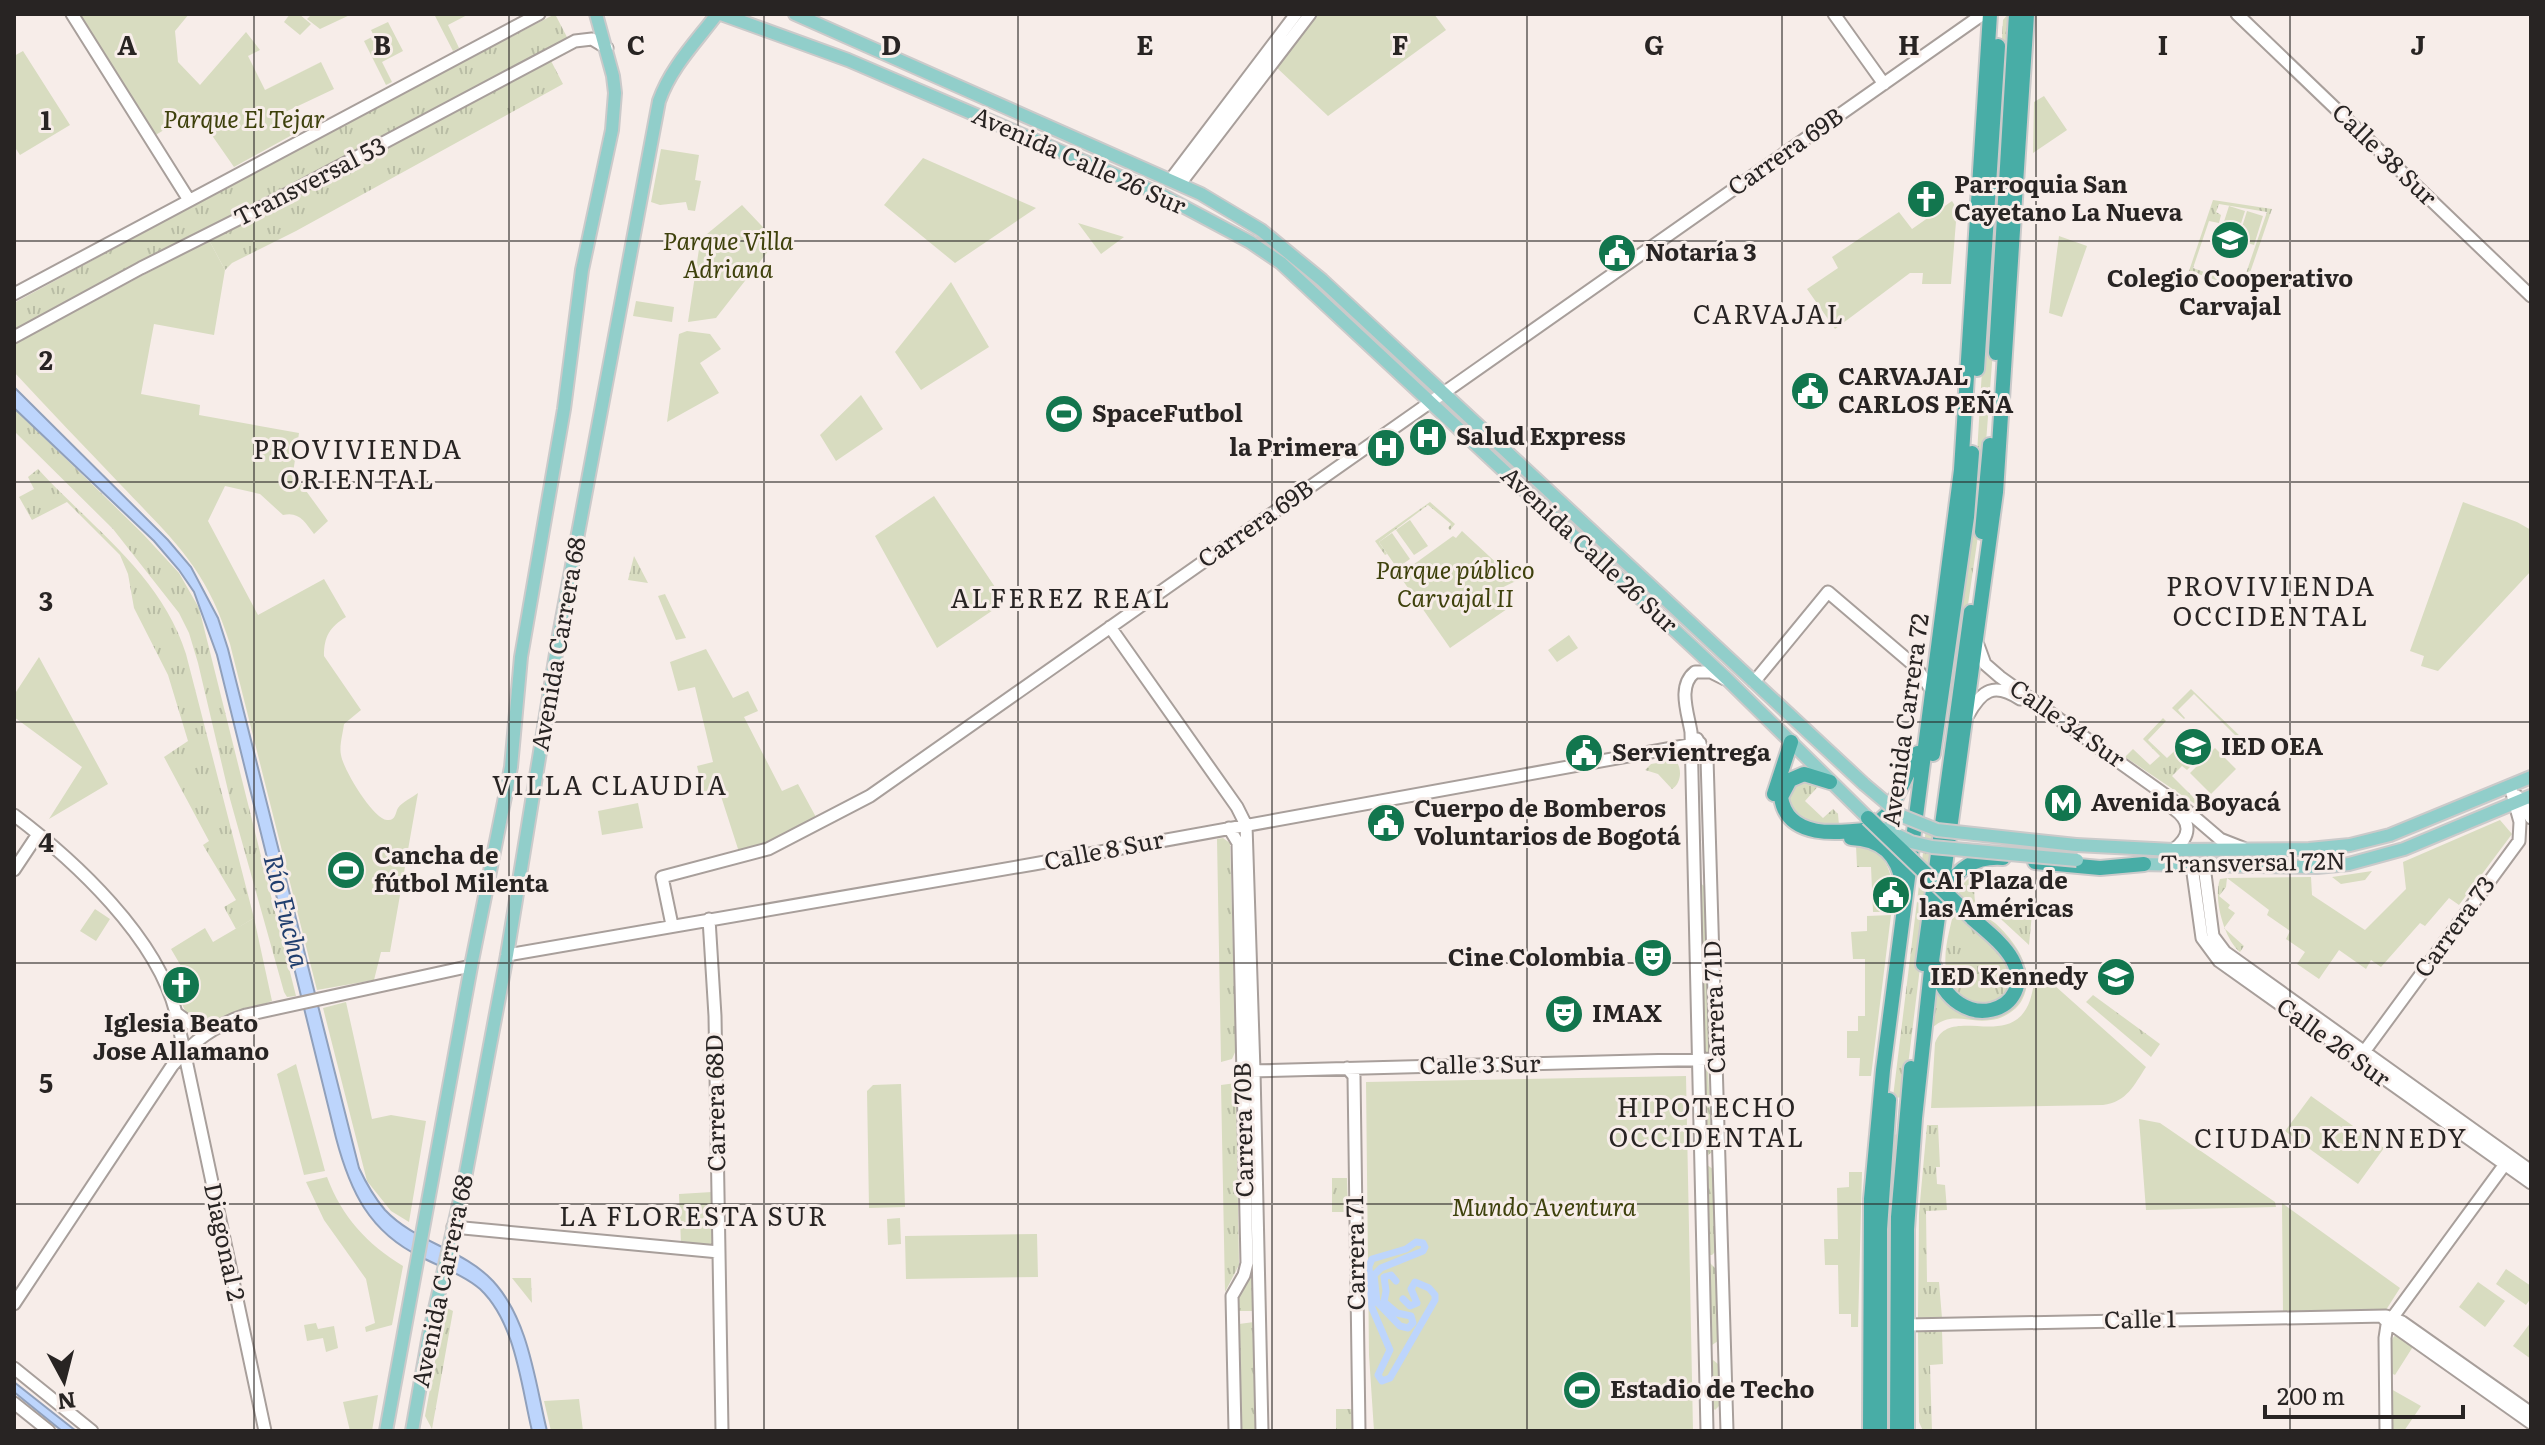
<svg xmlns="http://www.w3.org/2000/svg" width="2545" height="1445" font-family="Literata,serif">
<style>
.grass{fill:url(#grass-tufts)}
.park{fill:#d8dcc0}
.water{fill:#bdd5fc;stroke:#90a0bb;stroke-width:2}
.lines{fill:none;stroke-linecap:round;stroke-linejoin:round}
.canal{stroke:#bdd5fc;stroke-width:7}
.secondary-casing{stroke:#a89f9b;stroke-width:15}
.primary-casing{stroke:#cbcaca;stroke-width:16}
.highway-casing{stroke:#cbcaca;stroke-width:18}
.secondary{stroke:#fff;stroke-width:11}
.primary{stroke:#91ceca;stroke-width:12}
.highway{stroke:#48ada6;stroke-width:14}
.primary-bridge-casing{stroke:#cbcaca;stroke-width:16;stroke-linecap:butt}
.highway-bridge-casing{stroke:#cbcaca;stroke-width:18;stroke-linecap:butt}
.primary-bridge{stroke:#91ceca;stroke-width:12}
.highway-bridge{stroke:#48ada6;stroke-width:14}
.grid{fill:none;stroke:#282423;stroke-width:2;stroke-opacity:0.55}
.labels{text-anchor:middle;stroke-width:6;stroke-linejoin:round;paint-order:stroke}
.park-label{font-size:24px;font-style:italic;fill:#3e410c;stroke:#f7ede9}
.street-label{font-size:24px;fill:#282423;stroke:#f7ede9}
.poi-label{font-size:24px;font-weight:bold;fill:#282423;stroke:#f7ede9;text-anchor:start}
.neighbourhood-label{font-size:26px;letter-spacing:2px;fill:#282423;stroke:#f7ede9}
.water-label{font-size:26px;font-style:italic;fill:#213f6f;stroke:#f7ede9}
.grid-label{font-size:26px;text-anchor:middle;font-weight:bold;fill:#282423;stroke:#f7ede9;stroke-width:6;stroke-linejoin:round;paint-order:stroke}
</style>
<defs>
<pattern id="grass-tufts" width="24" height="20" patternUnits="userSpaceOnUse" patternTransform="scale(2)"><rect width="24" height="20" fill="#d8dcc0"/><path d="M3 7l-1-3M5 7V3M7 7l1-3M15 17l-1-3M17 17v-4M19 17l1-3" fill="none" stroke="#b9bda5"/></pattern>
</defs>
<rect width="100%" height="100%" fill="#f7ede9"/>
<!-- grass -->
<path class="grass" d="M555,14l14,27 -555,293v-31l333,-181z
M2007,15l4,1 -16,313 -10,-1 18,-308z
M550,59l13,25 -267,147 -64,32 -7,7 -16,-30z
M2213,200l59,9 -28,81 -10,-4 1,-3 7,2 25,-73 -48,-8 -3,8 5,3 -2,8 -10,-2 -16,47 36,13 -1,3 -39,-13z
M1984,336l10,1 -14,185 -29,200 6,-52 -2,-38 22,-178z
M14,408l129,126 36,39 20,35 97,388 -9,1 -3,-5 -54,-193 -32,-136 -9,-30 -10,-20 -66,-84 -99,-98z
M38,469c53,58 124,107 148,185l68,264 -18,11 -12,-22 12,-7 -33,-55 6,-4 -45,-84 24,-16 -20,-66 -34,-67 -6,-34 -8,-19 -53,-53 -35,18 -13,-23 15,-8 -6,-12z
M1430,502l25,22 -5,6 -2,-2 3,-4 -23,-19 -49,37 8,12 -2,1 -10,-14z
M634,556l14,27 -20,-3z
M2191,689l51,49 -2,2 -46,-46 -16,16 7,8 -1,1 -12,-11z
M2163,718l3,3 -18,19 19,18 17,-16 15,16 -12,12 -5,-4 -10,10 27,27 10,-9 3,2 -11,12 -76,-51 8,-8 17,16 10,-9 -17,-17z
M1675,760c8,8 6,24 -3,29l-14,-15 -13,-4 6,-6z
M1800,779l21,4 -16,18 18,17 10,-9 5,5 1,11 -8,3 -40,-12 -6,-24z
M1927,820l11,1 -34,277 -11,-1z
M1223,838l7,5 6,207 -4,9 -11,3 -4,-223z
M1856,846c36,1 38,39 38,66h-21l-2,-45h-14z
M2372,871l-7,9 -24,4 -9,-7z
M1971,876c6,10 1,21 6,31 2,6 13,12 18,16 21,19 42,49 27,77 -5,10 -19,19 -31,20 -23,4 -39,-10 -59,8l4,-37 19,17 31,7 35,-40 -65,-76 7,-15z
M2227,878l-1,9 -7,9 11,9 -2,3 7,5 -11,15 20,18 -4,6c-16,-13 -27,-54 -20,-73z
M1699,882l5,4 2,45 3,16 1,108 -8,-1z
M1955,906l46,44 13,22 -6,25 -26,10 -28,-9 1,-9c-19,-21 -5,-58 0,-83z
M1990,909l42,5 -3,31z
M2093,995l67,49 -9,13 -65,-55z
M1702,1066h4l2,4 4,82 -6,5z
M1236,1083l3,182 -14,27 -4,-207z
M1927,1125h11l2,42h-4l1,17 8,1 2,25 -21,1 1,71h12l3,36h-24l1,-105z
M1889,1134l12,1 -7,296h-10l-1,-124z
M1707,1165l6,4 2,83 -3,3h-5l-2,-89z
M1332,1178h15l1,34h-16z
M1254,1260l1,51h-17v-23z
M1710,1263l5,5 3,73 -6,4 -2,-1 -3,-80z
M512,1278h19l1,25z
M445,1307l8,4 -21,118 -7,-13z
M1254,1322l2,109h-16l-1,-107z
M1918,1330h24l1,34 -13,1 2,66h-9l-4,-9z
M1713,1360l5,4 2,41 -5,5 -5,-5 1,-44z
M1336,1409h19v22h-19z"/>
<!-- park -->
<path class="park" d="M77,14h112l-14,17 3,31 22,23 46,-53 14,18 -12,6 17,34 56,-28 13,27 -53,25 11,21 -58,32 -39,-56 -41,25z
M290,14h9l12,10 -11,11 -16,-13z
M312,14h40l-32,15 -13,-10z
M434,14h35l-21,11 11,23 -6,3z
M1317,14h117l12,16 -118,86 -52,-49z
M388,22l15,29 -21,11 10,20 -6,3 -22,-44 10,-5 -3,-6z
M23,51l47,74 -50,30 -6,-9v-90z
M2044,96l23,34 -34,23 1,-51z
M661,149l38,6 -4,25 6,1 -6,30 -7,-1 -2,-8 -26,3 -9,-3z
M923,158l113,50 -81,55 -71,-58z
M1952,201l5,8 -6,75h-29l1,-11h-13l-75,56 -28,-40 31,-21 -6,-11 67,-45 13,17z
M742,205l34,36 -60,77 -28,4 11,-73 8,-15z
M2229,206l16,5 -9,28 -16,-5z
M2247,211l16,5 -9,29 -16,-5z
M1078,223l46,14 -23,17z
M2059,236l28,10 -25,71 -13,-4z
M209,240l16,30 -11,65 -60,-11 -13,70 59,11 -1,10 100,18 -6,40 35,48 -14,13c-9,-12 -15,-23 -31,-19l-23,-21 -35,-8 -17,35 50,94 66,-36 22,38c-16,10 -22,19 -22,39l37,54 -17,14c-1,9 -5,22 -3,31 2,14 32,64 46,65 9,1 8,-7 11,-12 4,-6 15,-11 20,-15l-28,159h-9l-7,28 -57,10 -87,-346c-24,-77 -57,-104 -110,-160 -35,-37 -71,-74 -106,-112v-28z
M951,282l38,65 -68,43 -26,-38z
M636,301l38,6 -2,15 -39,-6z
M687,331l23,3 11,15 -21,14 19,30 -52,29 12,-88z
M861,395l22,34 -47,32 -16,-26z
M1070,397l12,18 -24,16 -12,-18z
M934,496l71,106 -68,46 -62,-112z
M2463,502l54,20 14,8v41l-93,100 -17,-5 3,-10 -14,-5z
M1410,520l18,26 -14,9 -18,-25z
M1462,531l54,50 -21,10 12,18 -57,39 -51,-73 54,-39 3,2z
M1392,533l18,26 -13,9 -18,-26z
M665,594l21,44 -10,2 -18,-44z
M1569,635l9,13 -21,14 -9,-12z
M706,649l27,49 15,-7 10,20 -14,6 38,74 16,-7 19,35 -50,24 -28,9 -20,-62 -16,2 -6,-26 16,-4 -18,-75 -17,4 -8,-29z
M39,657l69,127 -59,35 33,-52 -68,-50v-22z
M2215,748l21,21 -25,25 -21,-21z
M638,803l5,25 -41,7 -4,-24z
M2500,820l12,14 -53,71 -10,-7 -24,28 -5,-3 -39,44 -10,-7 -5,9 -27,-19 -20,29 -22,-15 8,-12 -19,-13 4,-8 -23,-16 2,-5 -42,-32 84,-1 1,18 53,35 41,-41 -3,-27z
M95,909l15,10 -14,22 -16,-10z
M1891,915l-20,161h-12l1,-18h-13v-27h11v-15h7v-57h-12l-2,-27 16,-1v-15z
M254,918l18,83c-15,6 -63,24 -77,18 -7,-3 -10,-8 -13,-15l16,-9 -27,-46 34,-21 8,14z
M2035,968l111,99c-12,18 -19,35 -43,38l-172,3 4,-65c17,-46 97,27 100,-75z
M346,1002l26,117 19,-4 35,6 -17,101 -18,-11 -24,-30 -44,-173z
M296,1064l29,107 -21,4 -27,-101z
M1686,1076l7,355h-319l-5,-76 -3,-273z
M901,1084l4,123 -36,1 -2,-117 6,-6z
M2311,1096l73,52 -26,36 -73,-53z
M2139,1119l21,4 115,79 1,5 -130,3z
M1849,1172h13l-4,155h-7v-13h-12l-1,-49h-13l-1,-26h14l-1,-51 12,-1z
M327,1177c15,40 40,67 76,89l-11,59 -26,7 -1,-5 10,-4 -9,-44 -42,-59 -18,-38z
M712,1192v55l-31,-3 -2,-50z
M2282,1203l118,85 -14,22 -103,3z
M900,1218l1,26 -13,1 -1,-26z
M1037,1234l1,43 -132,2 -1,-43z
M2506,1269l25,17v12l-5,7 -30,-21z
M2478,1282l27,19 -20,26 -26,-20z
M2531,1322v37l-18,-13z
M316,1323l2,6 16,-3 4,22 -12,4 -3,-14 -16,3 -3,-16z
M2397,1333l17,12 -19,30 -4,-2 1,-34z
M2391,1389l30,17 -17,25h-13z
M378,1395l-6,36h-22l-7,-29z
M579,1399l4,32h-32l-7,-30z"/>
<!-- water -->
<path class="water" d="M14,387l154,153 23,27 27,51 10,31 131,519c7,15 15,29 26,42 30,32 78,39 108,71 36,39 42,101 54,150h-15c-11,-45 -16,-108 -52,-142 -16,-14 -40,-22 -59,-32 -52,-25 -71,-66 -85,-119l-119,-483 -23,-63 -15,-22 -25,-29 -140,-133z
M14,1382l62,49h-14l-48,-39z"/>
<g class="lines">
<!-- canal -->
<path class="canal" d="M1396,1281l-5,-6 -7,2 2,14 -2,11 13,11 14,3 2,7 -5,5 -8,-2 -23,-24 -3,-27 7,-7 42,-17 2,-4 -2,-4 -7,-1 -10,7 -34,10 -3,7 3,42 18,42 -12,25 4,6 8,-3 45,-78v-5l-6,-7 -14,-6 -4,7 6,14 -7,3 -7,-7"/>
<!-- secondary casing -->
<g class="secondary-casing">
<path id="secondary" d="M72,14l117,186
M1834,14l50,70
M2237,14l294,282
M1171,179l125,-165
M1180,184l130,-170
M14,294l525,-280
M14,337l127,-69 133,-67 301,-160 17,-2 15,9
M1110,627l127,180 9,18 8,246 8,360
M1978,645l7,19 15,13 185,132 35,30 23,9
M1754,682l74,-90 88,75 16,24
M1968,715c14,-25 26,-33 52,-16
M1697,739l10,19 20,673
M2517,796l14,22
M14,815c61,46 143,122 162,198l89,418
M1229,828l9,15 9,420 -3,12 -12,21 3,135
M2173,850c18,-13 19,-28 1,-41
M2192,866l10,72 17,23 312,222
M2204,866l9,70 12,16 306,219
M14,870l24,-36
M709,919l6,97 7,415
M672,925l-10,-48 106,-28 102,-53 1113,-782
M507,955l527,-91 666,-121
M176,1013l15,11 18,7
M2361,1056l158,-215 1,-19 -10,-36
M1347,1068l7,8 5,355
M1248,1071l468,-12
M453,1227l266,25
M14,1304l158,-238c21,-25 43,-41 74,-51l225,-49
M2384,1319l147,104
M1907,1325l479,-9 16,6 129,91
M14,1368l78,63
M14,1403l35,28
M1707,1431l-16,-699c-3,-19 -14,-46 4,-60h16l14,7
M2386,1431l-1,-93 2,-13 121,-165"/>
</g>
<!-- primary casing -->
<g class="primary-casing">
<path id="primary" d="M721,14l127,46 312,134 90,48 31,21 446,416 141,139
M795,14l406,180 60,36 61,50 542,504
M2076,845l97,5 136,-1 41,-4 40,-10 141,-58
M2136,864l181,3 32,-3 55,-15 127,-53
M386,1431l86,-470 39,-194 10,-110 43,-248 18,-139 30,-140 3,-37 -2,-17 -17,-62
M412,1431l17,-96 36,-157 42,-223 52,-320 100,-534c12,-34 37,-59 58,-87"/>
</g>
<!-- highway casing -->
<g class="highway-casing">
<path id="highway" d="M1996,353l20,-339
M1977,369l21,-323
M1982,532l8,-87
M1933,754l34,-237 5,-64
M1830,782l-26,-8 -14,6 -9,17c6,43 58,36 90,32l17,-16 30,-60
M1774,794l17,-52
M1851,838c31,1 47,17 52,47
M2035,862l65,6 44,-4
M1946,891c11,-23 31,-35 57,-33
M1923,964l48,-352
M1934,966c22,75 106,44 78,-7 -9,-16 -27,-29 -40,-41
M1870,1431l1,-232 12,-129 78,-600 29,-456
M1880,1431v-202l9,-129
M1897,1431l1,-214 13,-149
M1907,1431v-202l8,-111 17,-157 64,-469 31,-478"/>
</g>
<!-- secondary -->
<use href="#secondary" class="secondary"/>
<!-- primary -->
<use href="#primary" class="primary"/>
<!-- highway -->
<use href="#highway" class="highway"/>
<!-- primary-bridge casing -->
<g class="primary-bridge-casing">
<path id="primary-bridge" d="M1864,784l38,32 35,14 139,15
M1884,829l27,13 21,5 145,13"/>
</g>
<!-- highway-bridge casing -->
<g class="highway-bridge-casing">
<path id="highway-bridge" d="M1868,818l104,100"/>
</g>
<!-- primary-bridge -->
<use href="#primary-bridge" class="primary-bridge"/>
<!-- highway-bridge -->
<use href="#highway-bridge" class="highway-bridge"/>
</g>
<!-- grid -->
<path class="grid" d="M254,14v1417M509,14v1417M764,14v1417M1018,14v1417M1272,14v1417M1527,14v1417M1782,14v1417M2036,14v1417M2290,14v1417M14,241h2517M14,482h2517M14,722h2517M14,963h2517M14,1204h2517"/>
<!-- icons -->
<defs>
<g id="church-disc" transform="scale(2)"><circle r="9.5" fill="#12764e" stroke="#f7ede9"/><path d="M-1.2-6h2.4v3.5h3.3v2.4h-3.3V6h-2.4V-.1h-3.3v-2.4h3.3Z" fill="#fff"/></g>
<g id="school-disc" transform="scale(2)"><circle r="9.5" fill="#12764e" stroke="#f7ede9"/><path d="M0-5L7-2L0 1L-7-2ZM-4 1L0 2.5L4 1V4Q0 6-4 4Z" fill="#fff"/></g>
<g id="civic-disc" transform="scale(2)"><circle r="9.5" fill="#12764e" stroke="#f7ede9"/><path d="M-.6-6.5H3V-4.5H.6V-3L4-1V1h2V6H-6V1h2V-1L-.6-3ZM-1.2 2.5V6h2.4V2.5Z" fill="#fff"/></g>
<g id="stadium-disc" transform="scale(2)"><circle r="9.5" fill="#12764e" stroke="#f7ede9"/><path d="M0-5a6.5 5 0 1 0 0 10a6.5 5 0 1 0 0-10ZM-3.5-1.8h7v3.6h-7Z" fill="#fff"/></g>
<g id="hospital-disc" transform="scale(2)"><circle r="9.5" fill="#12764e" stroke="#f7ede9"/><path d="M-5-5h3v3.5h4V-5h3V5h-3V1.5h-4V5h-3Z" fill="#fff"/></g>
<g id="metro-disc" transform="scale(2)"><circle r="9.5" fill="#12764e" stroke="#f7ede9"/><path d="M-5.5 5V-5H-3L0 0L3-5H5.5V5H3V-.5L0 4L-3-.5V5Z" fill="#fff"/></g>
<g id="theatre-disc" transform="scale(2)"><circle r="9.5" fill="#12764e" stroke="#f7ede9"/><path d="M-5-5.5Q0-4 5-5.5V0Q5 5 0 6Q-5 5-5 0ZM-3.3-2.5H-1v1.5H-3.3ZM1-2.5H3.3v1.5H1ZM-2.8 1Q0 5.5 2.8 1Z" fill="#fff"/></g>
</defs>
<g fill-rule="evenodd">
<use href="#church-disc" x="1926" y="199"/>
<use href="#school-disc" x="2230" y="240"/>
<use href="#civic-disc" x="1617" y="253"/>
<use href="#civic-disc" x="1810" y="391"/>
<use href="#stadium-disc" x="1064" y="414"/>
<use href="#hospital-disc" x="1428" y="437"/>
<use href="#hospital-disc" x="1386" y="448"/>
<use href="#school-disc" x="2193" y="747"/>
<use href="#civic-disc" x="1584" y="753"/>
<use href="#metro-disc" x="2063" y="803"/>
<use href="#civic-disc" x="1386" y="823"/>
<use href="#stadium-disc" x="346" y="870"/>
<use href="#civic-disc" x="1891" y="895"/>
<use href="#theatre-disc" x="1653" y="958"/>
<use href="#school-disc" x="2116" y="977"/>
<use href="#church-disc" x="181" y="985"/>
<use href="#theatre-disc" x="1564" y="1014"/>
<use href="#stadium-disc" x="1582" y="1390"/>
</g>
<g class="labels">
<!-- park labels -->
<g class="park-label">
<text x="244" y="128">Parque El Tejar</text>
<text x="728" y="250">Parque Villa<tspan x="728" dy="28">Adriana</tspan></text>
<text x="1455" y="579">Parque público<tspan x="1455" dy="28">Carvajal II</tspan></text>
<text x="1544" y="1216">Mundo Aventura</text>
</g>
<!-- street labels -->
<g class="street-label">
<text transform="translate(1786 152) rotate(-35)" y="8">Carrera 69B</text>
<text transform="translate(2384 155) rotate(44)" y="8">Calle 38 Sur</text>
<text transform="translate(1079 161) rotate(24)" y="8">Avenida Calle 26 Sur</text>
<text transform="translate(310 182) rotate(-27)" y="8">Transversal 53</text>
<text transform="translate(1256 524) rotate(-35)" y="8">Carrera 69B</text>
<text transform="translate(1589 550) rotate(43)" y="8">Avenida Calle 26 Sur</text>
<text transform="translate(559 644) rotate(-80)" y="8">Avenida Carrera 68</text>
<text transform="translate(1906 720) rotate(-82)" y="8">Avenida Carrera 72</text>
<text transform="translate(2067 724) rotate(35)" y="8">Calle 34 Sur</text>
<text transform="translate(1104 851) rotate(-11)" y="8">Calle 8 Sur</text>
<text transform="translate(2253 863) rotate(-1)" y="8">Transversal 72N</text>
<text transform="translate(2455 927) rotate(-54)" y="8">Carrera 73</text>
<text transform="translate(1715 1007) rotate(-92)" y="8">Carrera 71D</text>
<text transform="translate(2333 1043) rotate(36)" y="8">Calle 26 Sur</text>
<text transform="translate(1480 1065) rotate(-1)" y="8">Calle 3 Sur</text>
<text transform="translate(716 1103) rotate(-91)" y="8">Carrera 68D</text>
<text transform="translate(1244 1130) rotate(-91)" y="8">Carrera 70B</text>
<text transform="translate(224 1242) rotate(78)" y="8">Diagonal 2</text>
<text transform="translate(1356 1253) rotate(-91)" y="8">Carrera 71</text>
<text transform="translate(443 1281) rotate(-78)" y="8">Avenida Carrera 68</text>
<text transform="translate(2140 1320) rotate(-1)" y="8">Calle 1</text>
</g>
<!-- poi labels -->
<g class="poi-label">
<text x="1954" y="193">Parroquia San<tspan x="1954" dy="28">Cayetano La Nueva</tspan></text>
<text x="1645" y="261">Notaría 3</text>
<text x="2230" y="287" text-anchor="middle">Colegio Cooperativo<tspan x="2230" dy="28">Carvajal</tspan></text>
<text x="1838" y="385">CARVAJAL<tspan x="1838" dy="28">CARLOS PEÑA</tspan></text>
<text x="1092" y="422">SpaceFutbol</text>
<text x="1456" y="445">Salud Express</text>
<text x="1358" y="456" text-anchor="end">la Primera</text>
<text x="2221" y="755">IED OEA</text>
<text x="1612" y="761">Servientrega</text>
<text x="2091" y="811">Avenida Boyacá</text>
<text x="1414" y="817">Cuerpo de Bomberos<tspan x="1414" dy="28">Voluntarios de Bogotá</tspan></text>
<text x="374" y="864">Cancha de<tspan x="374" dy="28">fútbol Milenta</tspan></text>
<text x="1919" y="889">CAI Plaza de<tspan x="1919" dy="28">las Américas</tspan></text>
<text x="1625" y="966" text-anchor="end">Cine Colombia</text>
<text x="2088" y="985" text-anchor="end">IED Kennedy</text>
<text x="1592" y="1022">IMAX</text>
<text x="181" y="1032" text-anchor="middle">Iglesia Beato<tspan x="181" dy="28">Jose Allamano</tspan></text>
<text x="1610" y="1398">Estadio de Techo</text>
</g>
<!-- neighbourhood labels -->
<g class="neighbourhood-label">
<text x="1769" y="324">CARVAJAL</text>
<text x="358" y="459">PROVIVIENDA<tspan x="358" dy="30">ORIENTAL</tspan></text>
<text x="2271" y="596">PROVIVIENDA<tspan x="2271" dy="30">OCCIDENTAL</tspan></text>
<text x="1061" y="608">ALFEREZ REAL</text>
<text x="610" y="795">VILLA CLAUDIA</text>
<text x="1707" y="1117">HIPOTECHO<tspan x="1707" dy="30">OCCIDENTAL</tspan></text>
<text x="2331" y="1148">CIUDAD KENNEDY</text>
<text x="694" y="1226">LA FLORESTA SUR</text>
</g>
<!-- water labels -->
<g class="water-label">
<text transform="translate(286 911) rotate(76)" y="9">Río Fucha</text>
</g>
</g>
<g class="grid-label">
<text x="127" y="55">A</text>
<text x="382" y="55">B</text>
<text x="636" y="55">C</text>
<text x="891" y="55">D</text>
<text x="1145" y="55">E</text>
<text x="1400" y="55">F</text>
<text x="1654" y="55">G</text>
<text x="1909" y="55">H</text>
<text x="2163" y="55">I</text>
<text x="2418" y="55">J</text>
<text x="46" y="130">1</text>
<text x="46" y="370">2</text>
<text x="46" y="611">3</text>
<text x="46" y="852">4</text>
<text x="46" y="1093">5</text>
</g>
<!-- border -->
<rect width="2545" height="1445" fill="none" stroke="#282423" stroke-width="32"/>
<!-- north arrow -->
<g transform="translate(64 1381) rotate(173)" stroke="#f7ede9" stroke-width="6" paint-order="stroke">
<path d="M0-6L14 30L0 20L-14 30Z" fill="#282423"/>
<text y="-12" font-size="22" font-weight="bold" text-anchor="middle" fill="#282423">N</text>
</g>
<!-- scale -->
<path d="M2265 1405v12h198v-12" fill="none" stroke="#282423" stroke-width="4"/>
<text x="2277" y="1405" font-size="24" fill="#282423" stroke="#f7ede9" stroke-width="6" paint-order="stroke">200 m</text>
</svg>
